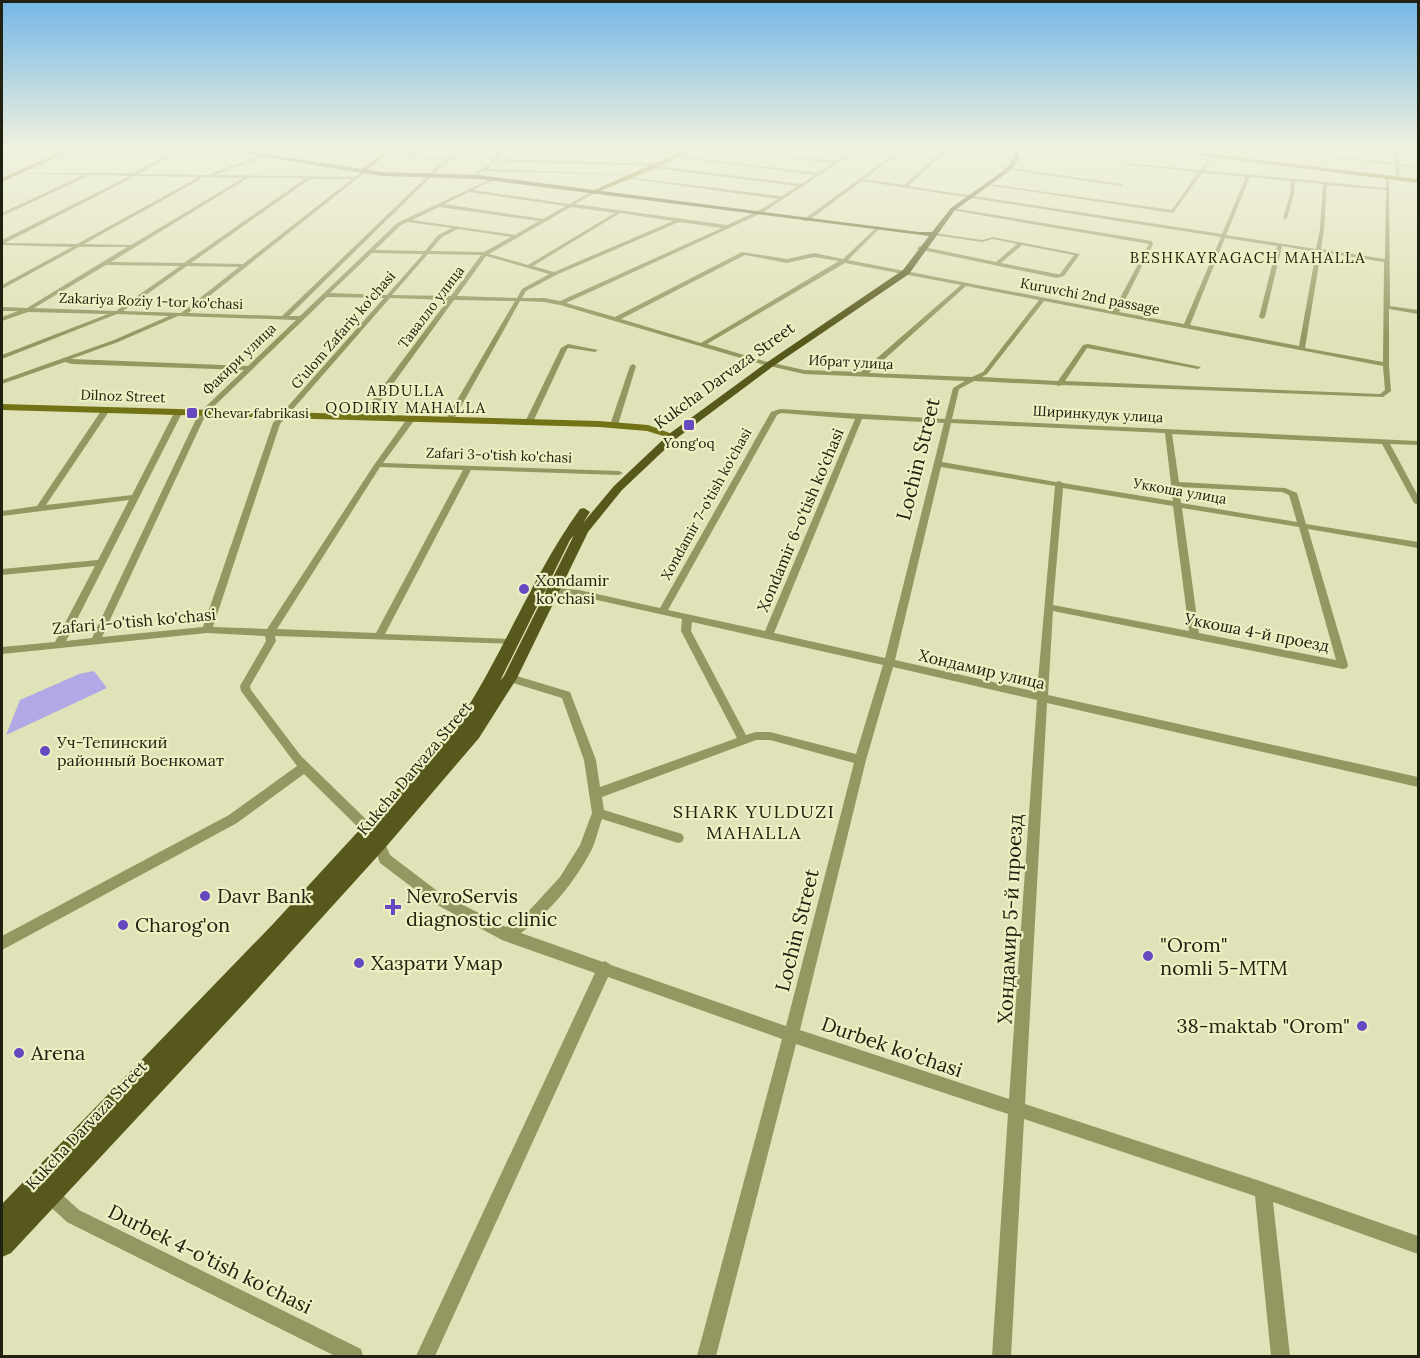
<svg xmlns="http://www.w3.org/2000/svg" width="1420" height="1358" font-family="Lora,serif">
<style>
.green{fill:#b1a9e6}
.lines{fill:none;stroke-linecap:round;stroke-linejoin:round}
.street{fill:#959762;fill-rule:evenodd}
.secondary{fill:#727317;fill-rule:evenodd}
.primary{fill:#57581b;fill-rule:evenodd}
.poi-dot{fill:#6648c1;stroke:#edf0c3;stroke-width:2}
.labels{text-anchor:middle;stroke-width:4.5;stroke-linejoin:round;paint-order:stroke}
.far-street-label{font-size:14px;fill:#212111;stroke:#edf0c3}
.far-poi-label{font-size:14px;fill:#212111;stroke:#edf0c3;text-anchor:start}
.far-neighbourhood-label{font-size:15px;letter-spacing:1.5px;fill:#212111;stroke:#edf0c3}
.street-label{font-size:16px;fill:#212111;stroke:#edf0c3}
.poi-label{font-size:16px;fill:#212111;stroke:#edf0c3;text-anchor:start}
.neighbourhood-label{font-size:18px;letter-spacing:1.5px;fill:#212111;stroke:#edf0c3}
.near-street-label{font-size:20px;fill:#212111;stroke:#edf0c3}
.near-poi-label{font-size:20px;fill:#212111;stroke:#edf0c3;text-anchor:start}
</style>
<rect width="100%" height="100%" fill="#e0e2b7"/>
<!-- green -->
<path class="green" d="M94,671l13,17 -101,47 14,-35 59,-26z"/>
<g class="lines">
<!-- street -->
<path class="street" d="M180,148h5l-46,26 71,1 1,-2 52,-18 1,2 -50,18 141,2 6,-5 10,-3 2,1 -10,4 -175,139 94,3 156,-150 7,-5 -109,-13 70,6 16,-6h6l-17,7 37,4 16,-11h4l-28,20 -151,148h11l97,-93 98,-46 3,1 -25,12 96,14 24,-13 2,2 -20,11 152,21 31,-14 20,-12 -153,-21 2,-1 154,19 17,-10 -144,-18 -2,-1 1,-1 -158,-5 -7,8 148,6 -152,-4 -11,6v-2l17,-11 10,-16h4l-7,11 161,5 2,1 -3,1 144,18 14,-9 -142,-18 2,-1 143,17 15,-10 -131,-15 135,13 12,-8 -37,-5 40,3 4,-3h5l-99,65 -196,90 49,14 127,-65 45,7 27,-6 29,6 35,-33 2,2 -32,32 265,51 36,-67 -198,-34 2,-2 199,33 1,3 -34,68 65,12 37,-87 -359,-56 -54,40h-4v-2l98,-71h4l-42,31 40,6 42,-37h4l-42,38 314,48 24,-57 -44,-4 -29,40 -186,-28 2,-1 183,26 26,-38 -72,-7 -1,-2 75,7 12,-16 2,1 -10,15 182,18v-12l3,-1 1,131 28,4v4l-29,-5v56l2,26 -8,6 -321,-12 -3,1 -3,-1 -82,-4 -15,8 -7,30 466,22v4l-28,-1 28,52v9l-4,-2 -32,-59 -210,-10 7,48 106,6 12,5 9,31 112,18v6l-110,-19 40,136 -1,3 -4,1 -290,-58 -5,84 370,82v10l-371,-84 -22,401 238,78 155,54v18l-145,-52 17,154h-19l-16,-160 -231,-77 -13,237h-19l16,-242 -212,-70 -80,312h-19l85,-317 -174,-62 -173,379h-19l179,-383 -93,-33 -72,-39 -50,-38 -7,-20 2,-4 4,-1 4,1 7,16 50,38 66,34 21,-14 33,-36 20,-32 12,-32 -8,-53 -22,-62 -56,-17 -1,-3 1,-3 4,-1 60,18 26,68 4,27 137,-49 -56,-107 1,-12 -103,-23 -41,-5 -3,-1 -2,-2 2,-2 44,4 81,18 111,-196 9,-3 165,10 8,-31 12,-7 -161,-7 -43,-10 -201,-59 -16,-3 -24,-1 -66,118 -4,2 -4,-2 69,-118 -61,-1 -86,118h-6v-4l86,-114 -58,-2 -110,126 -67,203 54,2 107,-164 35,-49 7,2 -33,45 236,8 4,2 -4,2 -148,-5 -86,164 128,5 4,1 1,2 -1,2 -242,-8 1,5 -26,45 1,4 50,66 74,72 2,4 -2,4 -4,1 -4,-1 -63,-62 -67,49 -235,127v-14l227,-121 68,-49 -56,-75 -1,-5 26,-45 -1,-5 -58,-3 -205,21v-7l53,-5 40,-76 -93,9v-6l96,-9 31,-60 -127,16v-5l35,-5 66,-98h3l4,2 -64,95 86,-10 42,-82 7,-2 1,2 -116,228 26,-3 107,-225 45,-43 -172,-6 -7,-2 -63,22v-4l112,-40 55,-24 -52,-2 -115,45v-4l106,-41 -80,-2 -26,9v-4l16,-6h-16v-4l25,1 100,-61h-48l-77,42v-4l70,-38 -70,-2v-5l128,-64 -43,-1 -1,2 -84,39v-3l81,-38 -68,-2h118l34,-18 -107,-2h111zM132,176l67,1 -122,67 -72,-1 127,-65zM201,177l42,1 -112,67 -47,-1 117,-65zM1250,177l41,4 -1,13 -7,24 2,1 2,-1 7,-24 1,-13 28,3 -3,45 -4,20 -90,-14zM248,178h58l-122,85 -73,-1zM310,179h42l-109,85 -52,-1zM1327,185l59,5 -1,69 -64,-10 3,-20zM469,192l97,14 -23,13 -99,-15zM439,207l100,14 -24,14 -103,-15zM571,207l44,6 -87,52 -39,-11zM620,213l53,8 -119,51 -21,-6zM408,222l44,6 -14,7 -13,16 -50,-1 26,-25zM679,222l43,6 -162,73 -16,-3h-22l4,-7 30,-16zM458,229l53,8 -27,15 -54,-1 12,-14zM1225,238l52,8 -18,71 3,2 3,-2 17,-71 34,6 -17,94 -109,-21zM1321,252l63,10 -1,100 -78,-14zM372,253l51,1 -36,41 -57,-2zM428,254l53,1 -30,41 -59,-1zM745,255l42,8 27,-6 25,4 -138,82 -80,-24zM486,256l63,18 -27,15 -5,9 -60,-2zM845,263l116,22 -100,87 -57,-2 -40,-9 -57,-17zM106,265l74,1 -64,45 -82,-3zM187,266l52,1 -58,46 -58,-2zM966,286l73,14 -56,72 -11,5 -103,-4zM327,297l57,1 -111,125 -70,204 -101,10 104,-223zM1044,301l339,65 2,24 -5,4 -315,-13 22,-33 111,21 3,-2 -113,-23 -5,1 -25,36 -76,-4 5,-3zM178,316l118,4 -48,46 -177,-7 47,-17zM781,413l74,6 -90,212 -97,-21 109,-195zM862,419l82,4 -59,235 -111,-25zM951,423l214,10 8,68 -110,-18 -4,-2 -3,1 -114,-20zM380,467l83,3 -87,163 -99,-4zM941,467l114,19 -18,206 -142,-32zM1179,487l103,5 7,3 8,27 -116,-19zM1063,488l110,18 16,125 -136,-26zM1182,508l117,19 37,133 -137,-27zM692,622l191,43 -27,89 -86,-22h-14l-10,3 -55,-104zM893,667l144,33 -28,399 -209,-69 66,-270zM756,740h14l84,23 -68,263 -175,-61 -6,-4 -2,1 -82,-29c29,-21 53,-50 70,-82 5,-10 7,-21 11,-32l76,24 4,-1 2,-4 -2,-4 -78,-24 -2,-13z
M278,148h6l-17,7 -3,-1z
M531,148l152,5 -2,1z
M970,148h4l-15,13h-2z
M1255,148l140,15 -1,-15h4v2l20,6v2l-20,-5 1,11 19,2v2l-19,-2 1,13 -2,1 -2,-1 -1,-14z
M1004,167l117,17 2,1 -2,1 -118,-17z
M935,233l47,7 11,-3 87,17 -16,22 -7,2 -140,-29 2,-3 77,16 21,-18 -24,-5 -11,3 -49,-7zM1022,245l52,10 -14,19h-3l-56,-11z
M568,344l30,6 -3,2 -26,-4 -2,1 -34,73 -7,2 -1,-2 36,-74z
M633,364l3,2 -18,59 -7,2 -1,-2 20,-59z
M50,1186l6,3 23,21 282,139 2,7h-28l-268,-134 -23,-21 -3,-6 3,-6z"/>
<!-- secondary -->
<path class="secondary" d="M69,148h7l-74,34v-4z
M390,148h6l-32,24h-4v-2z
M689,148h7l-40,20 -61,25 -5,-1z
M1143,148h17l258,31v4z
M2,404l597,17 49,4 30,11 -5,3 -26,-8 -48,-4 -597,-17z"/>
<!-- primary -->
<path class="primary" d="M212,148h13l156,24 98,3 440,57h13l19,-24 56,-40 6,-9 1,-11h6l-1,11 -8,11 -56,40 -46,64 -137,93 -95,71 -55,52 -34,42 -71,146 -38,60 -94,110 -136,150 -238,255 -9,4v-53l271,-280 183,-199c47,-69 75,-148 124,-216l4,-1 6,4 -7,11 31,-37 55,-52 97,-71 137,-93 26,-34 -450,-57 -98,-3zM574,535l-70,141 -4,5 70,-141z"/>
</g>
<!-- sky -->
<linearGradient id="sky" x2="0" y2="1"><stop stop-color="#74b7e6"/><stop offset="0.44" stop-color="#f1f2df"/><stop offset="1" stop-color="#f1f2df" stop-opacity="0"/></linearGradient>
<rect width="1420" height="338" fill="url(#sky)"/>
<!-- markers -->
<g class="poi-dot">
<rect x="186" y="407" width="12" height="12" rx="3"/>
<rect x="683" y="419" width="12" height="12" rx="3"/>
<circle cx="524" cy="589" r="6"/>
<circle cx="45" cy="751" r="6"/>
<circle cx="205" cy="896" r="6"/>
<path d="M390 898h6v6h6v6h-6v6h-6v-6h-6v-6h6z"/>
<circle cx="123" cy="925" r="6"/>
<circle cx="1148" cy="956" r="6"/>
<circle cx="359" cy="963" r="6"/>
<circle cx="1362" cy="1026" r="6"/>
<circle cx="19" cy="1053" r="6"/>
</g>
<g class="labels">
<!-- far-street labels -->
<g class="far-street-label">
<text transform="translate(1090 296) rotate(11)" y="5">Kuruvchi 2nd passage</text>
<text transform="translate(151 301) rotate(2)" y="5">Zakariya Roziy 1-tor ko'chasi</text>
<text transform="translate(431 307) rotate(-53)" y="5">Тавалло улица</text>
<text transform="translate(343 330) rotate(-49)" y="5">G'ulom Zafariy ko'chasi</text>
<text transform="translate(239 359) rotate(-44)" y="5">Факири улица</text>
<text transform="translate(851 362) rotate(3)" y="5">Ибрат улица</text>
<text transform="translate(123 396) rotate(2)" y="5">Dilnoz Street</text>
<text transform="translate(1098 414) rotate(3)" y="5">Ширинкудук улица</text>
<text transform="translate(499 455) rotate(2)" y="5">Zafari 3-o'tish ko'chasi</text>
<text transform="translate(1180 491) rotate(10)" y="5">Уккоша улица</text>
<text transform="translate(706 504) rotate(-61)" y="5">Xondamir 7-o'tish ko'chasi</text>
</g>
<!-- far-poi labels -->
<g class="far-poi-label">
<text x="204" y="418">Chevar fabrikasi</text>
<text x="689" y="448" text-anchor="middle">Yong'oq</text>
</g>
<!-- far-neighbourhood labels -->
<g class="far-neighbourhood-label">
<text x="1248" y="263">BESHKAYRAGACH MAHALLA</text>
<text x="406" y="396">ABDULLA<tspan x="406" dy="17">QODIRIY MAHALLA</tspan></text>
</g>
<!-- street labels -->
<g class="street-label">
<text transform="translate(724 375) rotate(-36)" y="6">Kukcha Darvaza Street</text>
<text transform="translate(800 520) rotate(-67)" y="6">Xondamir 6-o'tish ko'chasi</text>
<text transform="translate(134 621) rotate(-5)" y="6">Zafari 1-o'tish ko'chasi</text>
<text transform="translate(1257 632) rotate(11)" y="6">Уккоша 4-й проезд</text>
<text transform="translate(982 669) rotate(13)" y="6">Хондамир улица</text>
<text transform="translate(414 768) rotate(-50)" y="6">Kukcha Darvaza Street</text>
<text transform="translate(86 1125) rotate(-47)" y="6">Kukcha Darvaza Street</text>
</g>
<!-- poi labels -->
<g class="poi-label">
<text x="536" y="586">Xondamir<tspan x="536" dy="18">ko'chasi</tspan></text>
<text x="57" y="748">Уч-Тепинский<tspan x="57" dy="18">районный Военкомат</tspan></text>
</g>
<!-- neighbourhood labels -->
<g class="neighbourhood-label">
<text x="754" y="818">SHARK YULDUZI<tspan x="754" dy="21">MAHALLA</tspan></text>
</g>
<!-- near-street labels -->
<g class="near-street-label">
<text transform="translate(918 459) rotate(-76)" y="7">Lochin Street</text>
<text transform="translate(1010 919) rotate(-87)" y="7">Хондамир 5-й проезд</text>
<text transform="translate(797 930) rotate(-76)" y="7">Lochin Street</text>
<text transform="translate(892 1047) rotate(19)" y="7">Durbek ko'chasi</text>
<text transform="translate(210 1259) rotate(26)" y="7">Durbek 4-o'tish ko'chasi</text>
</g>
<!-- near-poi labels -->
<g class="near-poi-label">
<text x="217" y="903">Davr Bank</text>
<text x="406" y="903">NevroServis<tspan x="406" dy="23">diagnostic clinic</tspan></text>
<text x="135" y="932">Charog'on</text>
<text x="1160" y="952">"Orom"<tspan x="1160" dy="23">nomli 5-MTM</tspan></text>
<text x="371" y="970">Хазрати Умар</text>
<text x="1350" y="1033" text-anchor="end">38-maktab "Orom"</text>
<text x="31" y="1060">Arena</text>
</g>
</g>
<!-- border -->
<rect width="1420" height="1358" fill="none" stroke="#212111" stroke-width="6"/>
</svg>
